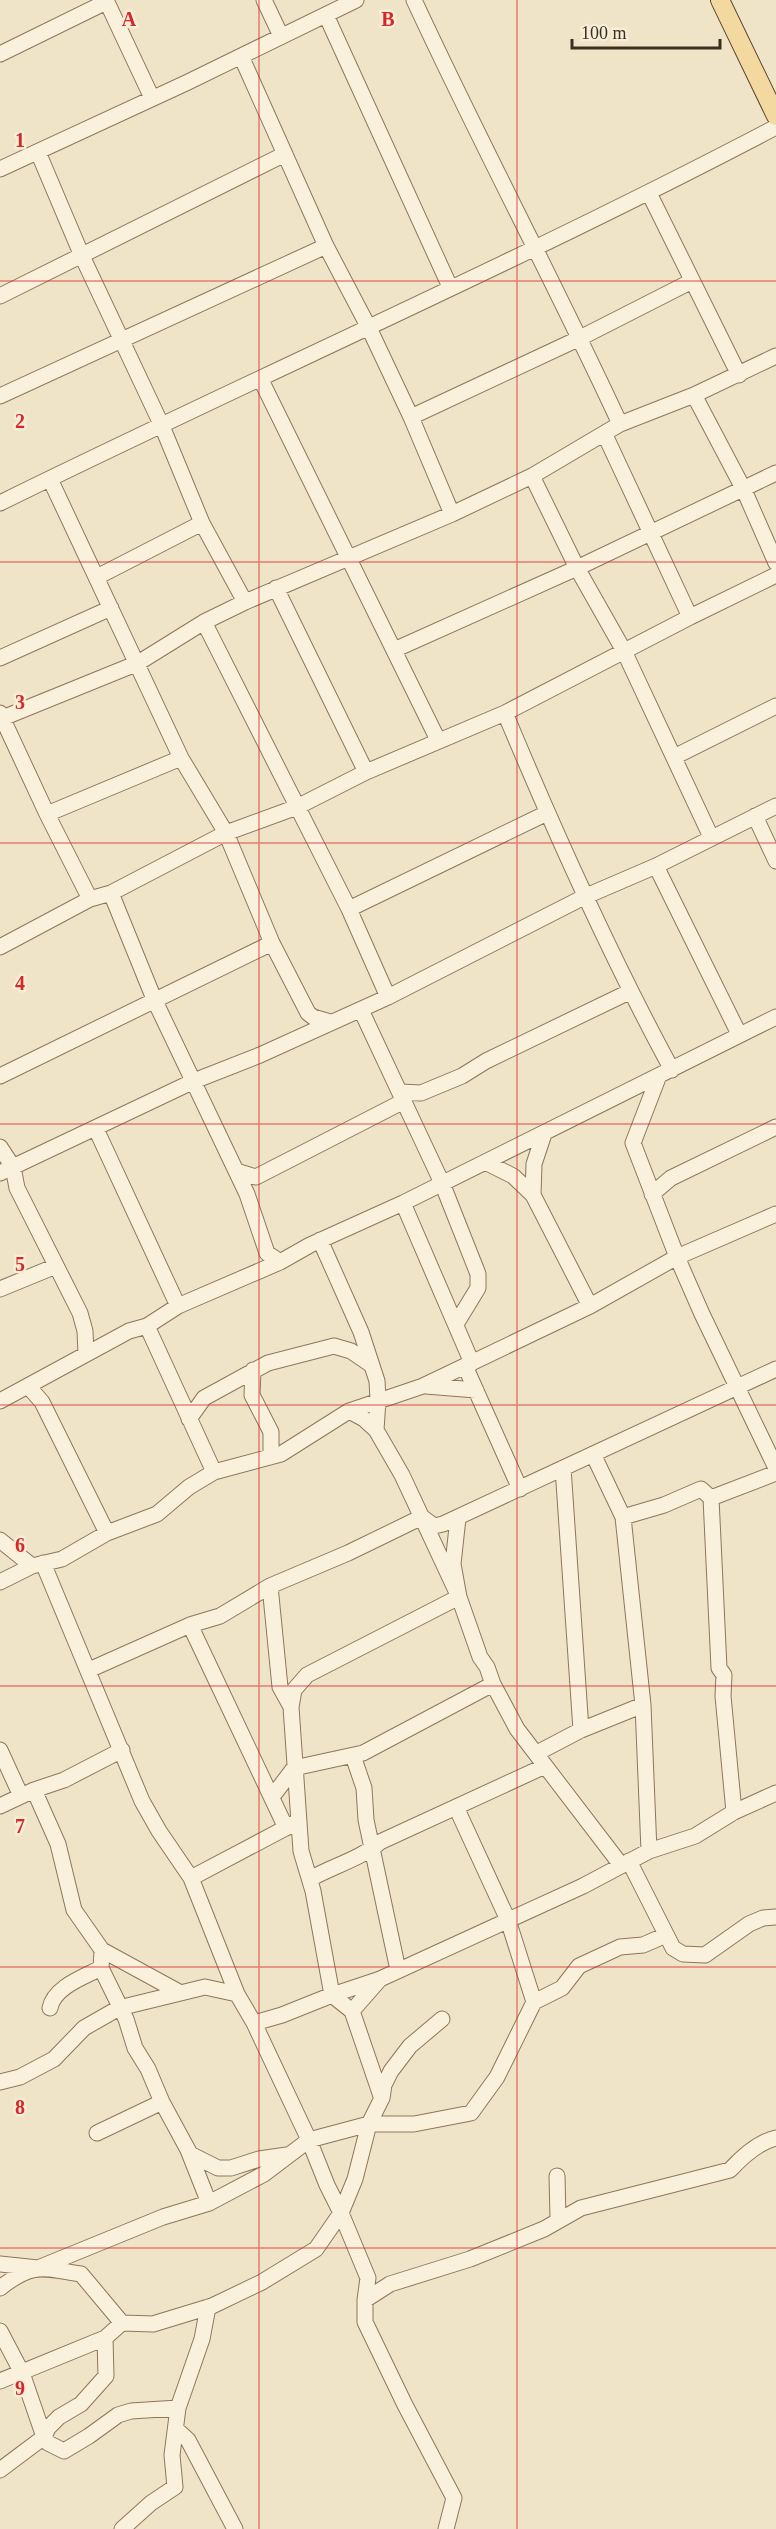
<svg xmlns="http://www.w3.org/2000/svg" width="776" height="2529" font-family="'Times New Roman',serif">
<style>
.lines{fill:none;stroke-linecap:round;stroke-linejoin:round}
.minor-casing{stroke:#8d765c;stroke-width:17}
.major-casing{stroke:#5b4430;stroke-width:20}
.minor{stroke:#faf1dc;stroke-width:15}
.major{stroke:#f3d9a0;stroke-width:18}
.grid{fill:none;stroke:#d62828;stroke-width:1.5;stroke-opacity:0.55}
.grid-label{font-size:20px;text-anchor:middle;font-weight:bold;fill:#d62828;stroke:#f7eed8;stroke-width:5;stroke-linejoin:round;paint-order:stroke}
</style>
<rect width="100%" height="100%" fill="#f0e4c8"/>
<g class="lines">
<!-- minor casing -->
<g class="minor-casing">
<path id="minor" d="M106,0l46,98
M264,0l17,36
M414,0c66,143 140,281 206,424
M326,15l124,272
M0,54l106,-52
M241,56l85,190 43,82 42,89 41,97
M38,152l44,104 80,170 40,97 43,79
M0,169l186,-86 170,-83
M649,193l90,182
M0,296l285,-142
M261,380l177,360
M694,395l50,95 32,73
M0,396l326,-150
M411,417l169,-79 112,-57
M605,435l85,182
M532,476l45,92 47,83 87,186
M50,479l131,279 45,75 46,110 36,70 5,4 17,5
M0,503c258,-127 521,-242 776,-376
M97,577l105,-54
M276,588l90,184
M204,622l145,287 39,88
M394,650l183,-82 199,-95
M0,658l111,-50
M0,713l47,101 43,85
M505,713c51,122 104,241 167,357
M0,719l138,-56 66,-41 41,-20 207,-88 80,-38 88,-52 74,-29 82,-39
M674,757l102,-51
M47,814l134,-56
M755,816l21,45
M656,866l83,168
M111,893l43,106 93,195 20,59 13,9
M349,909l198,-96
M0,947l90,-48 21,-6 115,-60 71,-26 69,-35 139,-59 185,-96 86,-42
M361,1010l81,173 36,91v14l-22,36
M0,1076l272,-133
M658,1078l-25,65 44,114 25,57 74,154
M400,1092l21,1 41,-17 24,-15 143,-69
M96,1129l82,177
M0,1147l13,20 4,21 63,125 5,18 1,23
M485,1162l28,14 20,19 57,111
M236,1171l20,6 148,-76
M0,1173l194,-92 66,-26 128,-58 196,-100 72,-31 120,-60
M652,1194l19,-16 105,-51
M533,1195l1,-31 10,-30
M403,1203l69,160
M320,1240l41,92 16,49 1,19 -2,30
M0,1289l56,-23
M147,1326l67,146
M465,1366l55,123
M253,1370l-1,25 19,37v25
M28,1386l14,16 65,131
M426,1386l50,4
M0,1401l129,-70 18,-5 31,-20 102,-44 30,-17 93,-42 373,-186
M349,1411l15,8 12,11 26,45 57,122 21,60 7,10 6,17 24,45 104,136
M189,1419l15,-21 64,-35 66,-17 17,5 19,13
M593,1454l30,63 41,-12 37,-16 10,9 8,170 5,7 -1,21 11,116
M563,1468l18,262
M711,1498l65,-25
M422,1517l12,9 9,-2 333,-155
M623,1517l20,188 6,146
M0,1540l32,26
M0,1582l32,-16 30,-7 45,-26 50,-19 32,-27 25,-15 67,-18 68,-43 74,-25 167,-80 87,-49 99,-43
M270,1586l10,101 11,20 10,144 12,40 19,104 20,16 29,85
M190,1625l96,203
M89,1670l101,-45 30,-9 50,-30 78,-33 74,-36
M291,1707l3,-17 13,-15 152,-78 -6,-33 5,-46
M0,1750l21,46
M537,1753l44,-23 62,-25
M353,1756l11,32 2,32 32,150
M34,1790l24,54 16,66 28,40 -1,18 25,51 9,29 13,21 14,33 26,48 21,53 55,-29 45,-34 60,-16h45l57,-11 26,-36 37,-75
M272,1797l22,-29 69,-15 130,-69
M0,1806l34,-16 30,-10 58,-30
M456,1807l52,113 26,82 28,-14 17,-22 41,-19 23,-2 23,-10
M629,1861l44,87 10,6 22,1 44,-31 14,-6 13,-1
M191,1878l104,-55
M310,1879c23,-13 50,-20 70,-37l165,-76
M102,1950l77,42
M50,2008c4,-21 34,-31 51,-40
M352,2011l28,-32
M442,2019l-32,27 -19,25 -7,14 -2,13 -13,26 -14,55 -14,34 27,65 -3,22v22l40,83 49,93 -8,31
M254,2023l28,-8 50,-20 48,-16 203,-93 66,-35 46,-15 39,-24 42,-19
M0,2082l20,-5 34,-18 30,-31 35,-20 86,-21 32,7
M97,2133l65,-31
M190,2154l28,14h13l28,-9 28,-4
M557,2176l1,43
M0,2264l38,4 125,-51 46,-14
M0,2288c33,-26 42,-20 81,-14l41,49
M365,2300l25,-16 80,-25 74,-30 37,-21 149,-38c12,-13 28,-28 46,-32
M0,2331l22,42 22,64 4,6 16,8 25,-15 29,-21 13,-4 47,-3
M0,2381l105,-43
M178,2436l-2,-7 12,11 47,89
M0,2470l44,-33 4,-9 11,-11 22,-13 25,-28 -1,-38 17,-15 31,1 59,-18 50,-24 54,-33 25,-36 -14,-28 -18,-45 -55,-117 -17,-29 -46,-116 -32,-47 -17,-30 -99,-238
M122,2529l29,-26 24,-16 -3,-32 6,-47 24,-69 6,-32"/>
</g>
<!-- major casing -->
<g class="major-casing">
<path id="major" d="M720,0l56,116"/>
</g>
<!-- minor -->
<use href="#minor" class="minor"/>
<!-- major -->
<use href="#major" class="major"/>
</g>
<!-- grid -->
<path class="grid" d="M259,0v2529M517,0v2529M0,281h776M0,562h776M0,843h776M0,1124h776M0,1405h776M0,1686h776M0,1967h776M0,2248h776"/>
<g class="grid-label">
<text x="129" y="26">A</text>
<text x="388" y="26">B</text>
<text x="20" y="147">1</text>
<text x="20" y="428">2</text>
<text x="20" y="709">3</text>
<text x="20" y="990">4</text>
<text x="20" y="1271">5</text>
<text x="20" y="1552">6</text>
<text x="20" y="1833">7</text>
<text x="20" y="2114">8</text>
<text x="20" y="2395">9</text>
</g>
<!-- scale -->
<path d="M572 39v9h148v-9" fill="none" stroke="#3d2e20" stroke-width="3"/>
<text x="581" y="39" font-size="18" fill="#3d2e20" stroke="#f7eed8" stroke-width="4.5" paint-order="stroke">100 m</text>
</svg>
